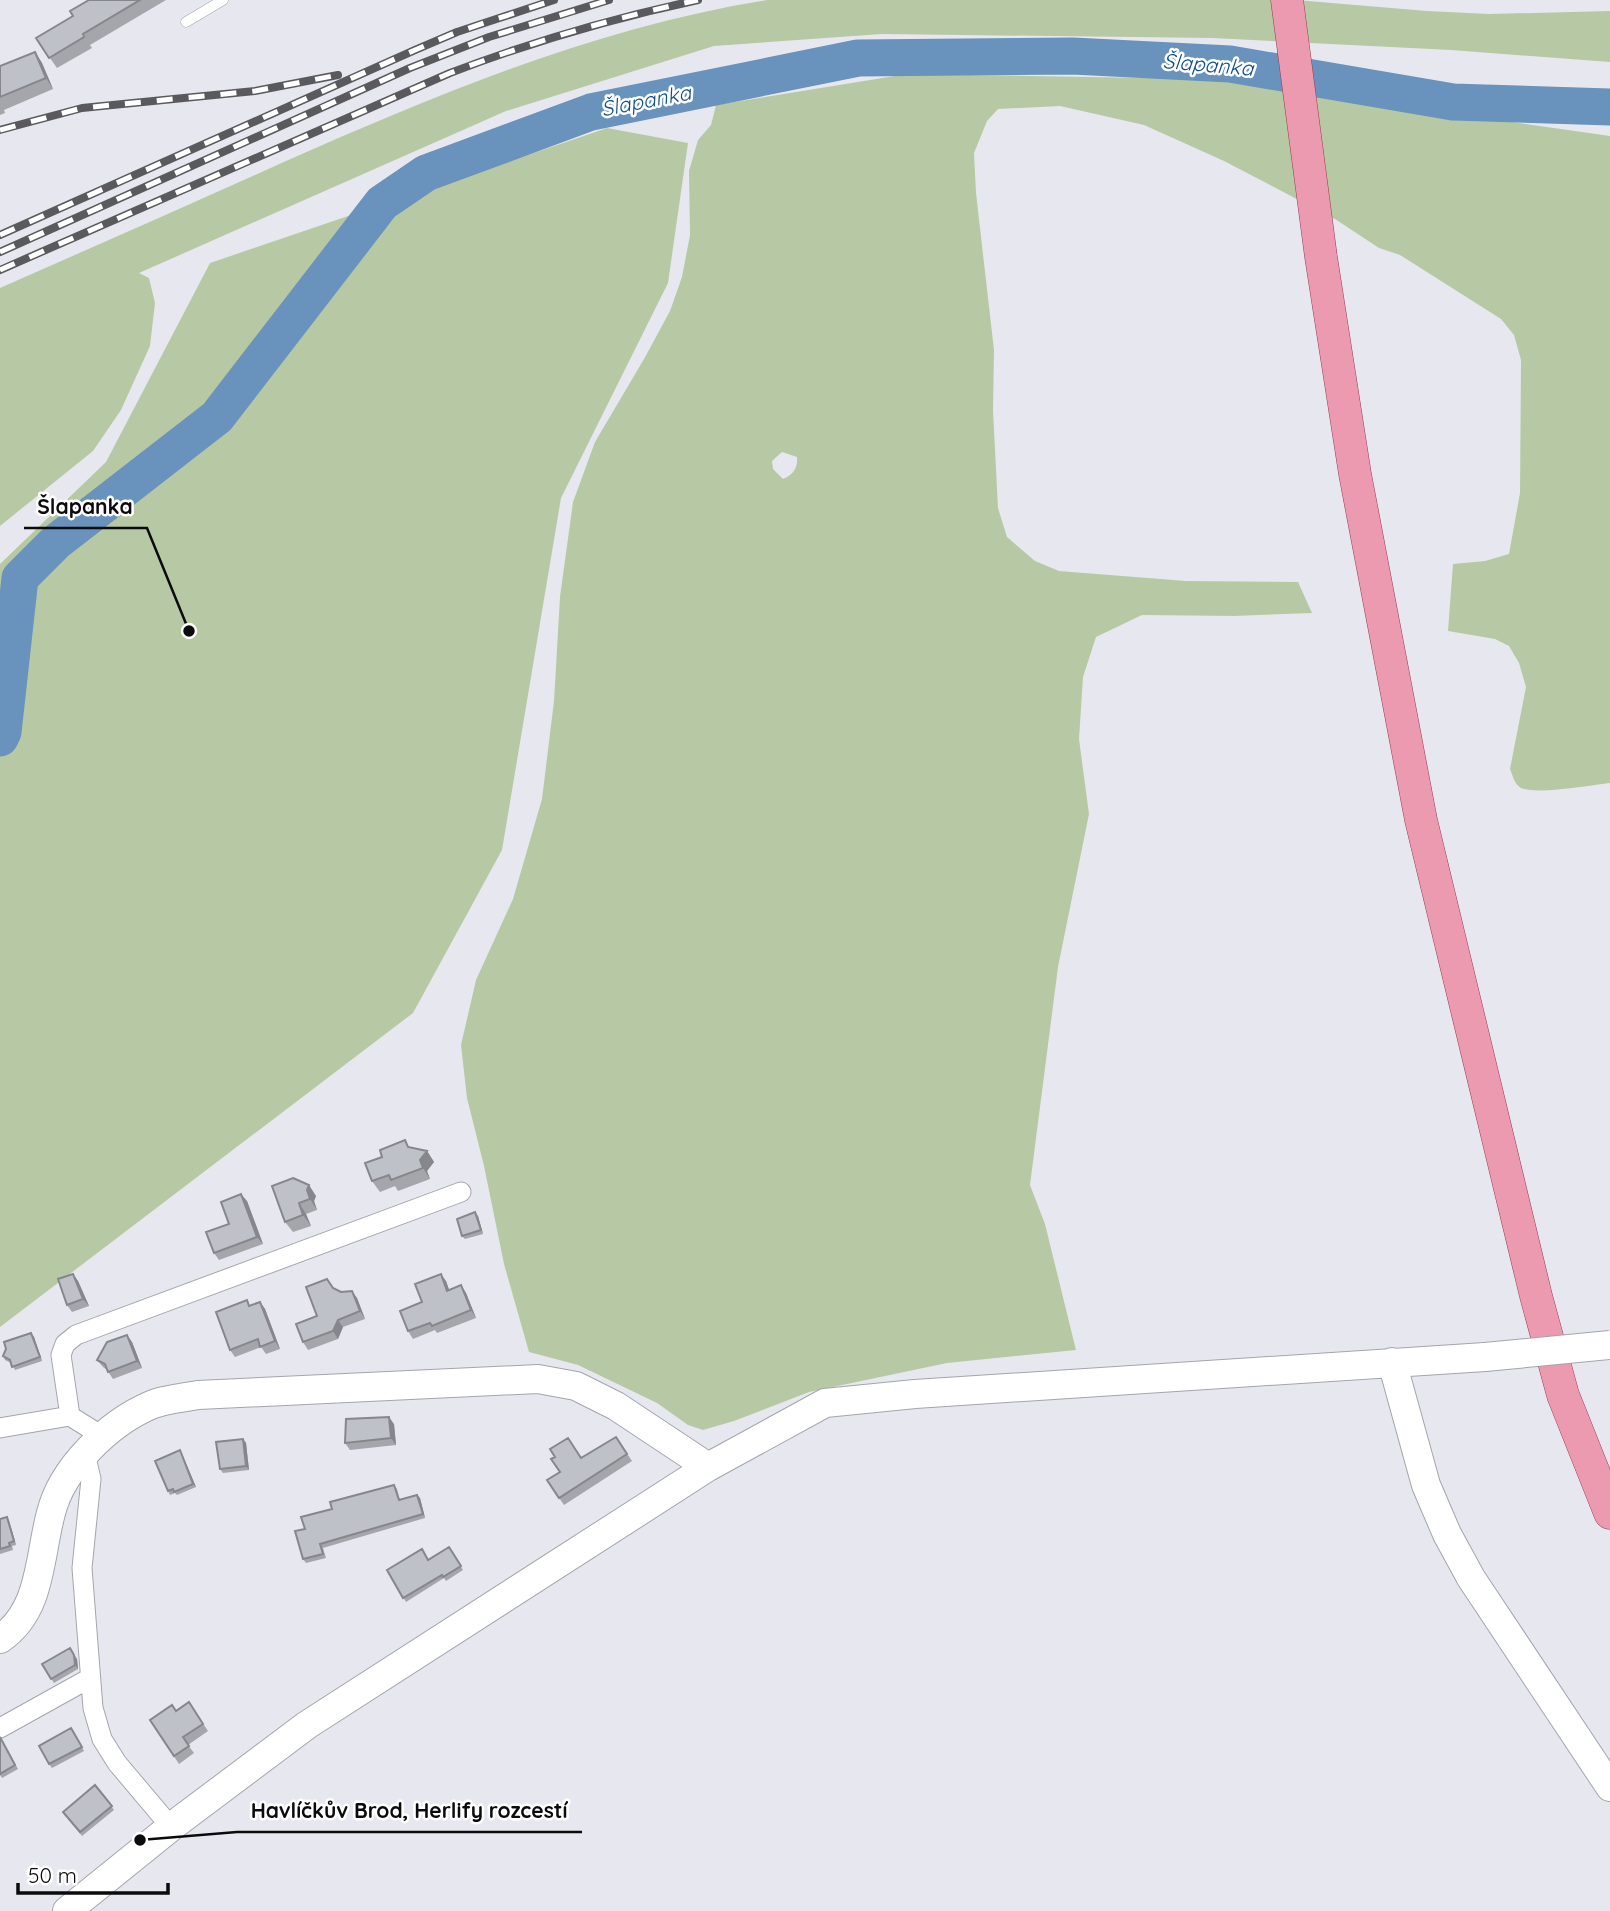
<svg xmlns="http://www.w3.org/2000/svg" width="1610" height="1911" font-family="Quicksand,sans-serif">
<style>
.green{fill:#b7c9a4;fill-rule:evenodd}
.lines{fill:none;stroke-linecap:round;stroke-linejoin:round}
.river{stroke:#6992bc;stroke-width:37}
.lane-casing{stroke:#a4a5ac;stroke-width:11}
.street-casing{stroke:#a4a5ac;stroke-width:21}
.secondary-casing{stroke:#a4a5ac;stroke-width:30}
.primary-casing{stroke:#953c54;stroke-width:33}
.lane{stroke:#fff;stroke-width:10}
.street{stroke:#fff;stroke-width:19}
.secondary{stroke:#fff;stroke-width:28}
.primary{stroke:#ec9aaf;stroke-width:32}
.rail-casing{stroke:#5a5a5e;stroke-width:8}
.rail{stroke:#fff;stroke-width:5;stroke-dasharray:16;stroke-linecap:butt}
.secondary-bridge-casing{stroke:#a4a5ac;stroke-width:30;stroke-linecap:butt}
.secondary-bridge{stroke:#fff;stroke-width:28}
.wall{fill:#a4a6ac}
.shaded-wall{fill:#86878c}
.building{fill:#bfc1c8;stroke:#86878c;stroke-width:2}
.labels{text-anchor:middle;stroke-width:5;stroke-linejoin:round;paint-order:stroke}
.water-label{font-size:21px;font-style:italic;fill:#104f85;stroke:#fff}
.leader{fill:none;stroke:#0b0b0d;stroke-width:2.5}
.callout-dot{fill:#0b0b0d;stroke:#fff;stroke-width:2.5}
.callout-label{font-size:21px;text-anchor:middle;font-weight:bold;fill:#0b0b0d;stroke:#fff;stroke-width:5;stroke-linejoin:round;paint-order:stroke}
</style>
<rect width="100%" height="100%" fill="#e7e8ef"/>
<!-- green -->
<path class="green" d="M767,0h529l131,11 62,3 121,-3v51l-159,-12 -239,-12 -330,-4 -168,12 -208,65 -367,162 10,5 6,25 -5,43 -29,64 -28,41 -93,75v-238c95,-42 191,-84 286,-127 157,-69 312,-134 481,-161z
M907,74l303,5 400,57v647c-18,2 -75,12 -89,5 -7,-4 -8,-12 -11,-19l16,-82 -7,-24 -10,-17 -14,-7 -47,-8 5,-67 32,-3 24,-7 11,-61 1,-133 -7,-25 -13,-16 -101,-64 -21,-7 -44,-29 -111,-58 -80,-36 -84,-19 -62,3 -11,12 -13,32 2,40 18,157 -1,61 5,97 9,29 28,24 24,10 127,10 112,1 14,31 -78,3 -92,-1 -46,22 -13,40 -4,62 10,75 -31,153 -28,218 15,39 31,126 -129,13 -138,29 -75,29 -31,9 -15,-5 -31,-22 -79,-38 -49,-13 -25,-88 -20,-98 -17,-68 -6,-53 15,-65 37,-81 29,-100 12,-98 6,-104 13,-95 22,-60 49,-83 26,-48 12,-34 8,-42 -1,-64 9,-31 13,-15 5,-20zM782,452l15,5c1,11 -4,18 -14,22l-10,-10 -1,-8z
M607,128l81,15 -20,140 -107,215 -59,352 -89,163 -413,314v-763l106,-102 104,-199z"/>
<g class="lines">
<!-- river -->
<path class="river" d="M0,738l3,-6 17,-154 36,-36 161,-125 165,-214 44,-30 165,-61 267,-54 215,-2 157,8 223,38 157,5"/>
<!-- lane casing -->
<g class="lane-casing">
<path id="lane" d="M186,22l37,-22"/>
</g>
<!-- street casing -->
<g class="street-casing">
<path id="street" d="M70,1416l-9,-61 4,-11 11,-9 385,-143
M0,1428l70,-12 32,20
M85,1453l6,26 -9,89 11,140 9,31 15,24 54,64
M0,1728l90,-50"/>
</g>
<!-- secondary casing -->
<g class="secondary-casing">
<path id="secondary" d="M1392,1362l34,123 21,49 24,44 139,209
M0,1639c42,-28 39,-83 51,-126 11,-45 58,-90 100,-108 14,-6 32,-7 47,-10l340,-16 38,7 40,20 92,61
M67,1911l104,-84 136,-102 401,-258 117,-64 90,-9 570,-37"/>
</g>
<!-- primary casing -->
<g class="primary-casing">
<path id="primary" d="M1287,0l34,257 34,217 66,346 115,476 27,99 47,118"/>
</g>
<!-- lane -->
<use href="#lane" class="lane"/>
<!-- street -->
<use href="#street" class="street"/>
<!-- secondary -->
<use href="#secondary" class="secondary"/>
<!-- primary -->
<use href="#primary" class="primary"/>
<!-- rail casing -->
<g class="rail-casing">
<path id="rail" d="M0,130l82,-22 173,-17 83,-16
M0,235l415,-185 42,-18 97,-32
M0,252l410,-184 79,-31 120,-37
M0,270l450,-197c81,-31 163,-55 248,-73"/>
</g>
<!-- rail -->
<use href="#rail" class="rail"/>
<!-- secondary-bridge casing -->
<g class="secondary-bridge-casing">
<path id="secondary-bridge" d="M1485,1357l125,-12"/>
</g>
<!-- secondary-bridge -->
<use href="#secondary-bridge" class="secondary-bridge"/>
</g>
<!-- wall -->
<path class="wall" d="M89,0h77l-76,45 2,3 -35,20 -21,-30 37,-22z
M35,52l7,11 11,26 -49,21 1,3 -5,2v-49z
M410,1147l17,4 7,11 -7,9 3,8 -32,12 -3,-5 -15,6 -8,-11z
M272,1186l44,10 -2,5 3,9 -11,4 5,12 -18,6 -8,-10z
M247,1201l16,43 -44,16 -5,-7 15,-29z
M478,1216l5,18 -18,5 -3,-3z
M73,1274l5,7 11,25 -17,6 -5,-7z
M446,1281l3,9 12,-5 5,8 10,25 -39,15 -2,-3 -22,9 -5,-8 14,-29z
M333,1288l24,10 8,21 -22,8 -5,12 -30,11 -5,-8z
M260,1302l5,7 15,40 -14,5 -5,-7 -26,10 -5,-7 21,-44z
M31,1333l3,4 8,24 -27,9 -4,-7 -6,-3 -2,-4z
M132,1342l10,26 -29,11 -6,-9 -4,-3 -6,-7z
M394,1424l2,21 -46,5 -5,-7z
M616,1437l16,24 -68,44 -17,-25 13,-8 -5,-15 26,1z
M243,1439l3,4 3,27 -26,3 -3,-4z
M182,1454l14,33 -19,8 -2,-2 -5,2 -2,-4z
M394,1485l3,4 3,11 17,-5 3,3 5,20 -102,30 3,10 -20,5 -3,-4 2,-30 27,-20z
M7,1517l2,4 7,24 -4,1 1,4 -13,4v-35z
M449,1547l14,23 -17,11 -2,-3 -38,24 -19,-32 41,-11z
M77,1659l1,10 -24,14 -12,-19z
M189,1702l19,29 -20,14 6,8 -15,11 -29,-44 26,-9z
M74,1732l10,19 -32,17 -3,-4z
M0,1737l18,32 -16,9 -2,-3z
M95,1785l19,25 -32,26 -19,-24z"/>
<!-- shaded-wall -->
<path class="shaded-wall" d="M35,52l7,11 11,26 -7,-11z
M427,1151l7,11 -7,9 3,8 -7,-11 -3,-8z
M309,1185l7,11 -2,5 3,9 -7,-11 -3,-9z
M241,1194l6,7 16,43 -6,-7z
M299,1203l7,11 5,12 -8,-11z
M475,1212l3,4 5,18 -2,-4z
M73,1274l5,7 11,25 -6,-7z
M441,1274l5,7 6,17 -5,-7z
M461,1285l5,8 10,25 -5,-8z
M352,1291l5,7 8,21 -5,-8z
M260,1302l5,7 15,40 -5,-8z
M338,1320l5,7 -5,12 -5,-8z
M31,1333l3,4 8,24 -2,-4z
M127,1335l5,7 10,26 -5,-7z
M389,1417l5,7 2,21 -5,-7z
M243,1439l3,4 3,27 -3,-4z
M180,1450l2,4 14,33 -3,-3z
M417,1495l3,3 5,20 -2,-4z
M7,1517l2,4 7,24 -2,-4z
M70,1648l7,11 1,10 -3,-4z"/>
<!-- building -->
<path class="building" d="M89,0h51l-57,34 1,3 -35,21 -13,-20 37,-22 -3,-5z
M35,52l11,26 -46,19v-31z
M405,1140l3,7 19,4 -7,9 3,8 -32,12 -2,-5 -17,6 -7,-18 17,-6 -2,-7z
M293,1178l16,7 -2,5 3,9 -11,4 4,12 -18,7 -13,-36z
M241,1194l16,43 -43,16 -8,-21 23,-8 -8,-22z
M475,1212l6,18 -19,6 -5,-17z
M73,1274l10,25 -16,6 -9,-26z
M441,1274l6,17 14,-6 10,25 -39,16 -2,-3 -22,8 -8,-20 22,-9 -7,-18z
M327,1279l6,9 8,4 11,-1 8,20 -22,9 -5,11 -30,11 -7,-18 21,-8 -11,-29z
M247,1300l2,6 11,-4 15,39 -15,6 -2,-8 -28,11 -14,-38z
M31,1333l9,24 -28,10 -2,-7 -7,-4 3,-7 -2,-7z
M127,1335l10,26 -29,11 -3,-8 -8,-4 10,-18z
M389,1417l2,21 -46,5 1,-24z
M616,1437l11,17 -68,44 -12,-18 13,-8 -9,-13 4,-2 -5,-8 18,-11 13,20z
M243,1439l3,27 -26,3 -4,-27z
M180,1450l13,34 -19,8 -1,-3 -5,2 -13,-30z
M394,1485l5,15 18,-5 6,19 -103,30 3,10 -20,5 -8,-28 10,-2 -4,-12 31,-8 -2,-7z
M7,1517l7,24 -5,2 1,3 -10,3v-30z
M449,1547l12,19 -18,11 -1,-2 -39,23 -16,-28 35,-21 6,11z
M70,1648l4,7 1,10 -24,14 -9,-15z
M189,1702l14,22 -20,13 6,9 -15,10 -24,-36 22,-15 4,6z
M71,1728l11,19 -33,17 -10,-18z
M0,1737l15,28 -15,9z
M95,1785l17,21 -32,26 -17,-20z"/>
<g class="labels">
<!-- water labels -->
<g class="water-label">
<text transform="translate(1208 65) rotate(5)" y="7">Šlapanka</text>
<text transform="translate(646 101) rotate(-11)" y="7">Šlapanka</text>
</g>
</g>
<!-- callouts -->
<path class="leader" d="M189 631L147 528H24M140 1840L237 1832H582"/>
<g class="callout-dot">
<circle cx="189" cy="631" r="7"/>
<circle cx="140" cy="1840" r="7"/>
</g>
<g class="callout-label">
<text x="85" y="514">Šlapanka</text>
<text x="409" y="1818">Havlíčkův Brod, Herlify rozcestí</text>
</g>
<!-- scale -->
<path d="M18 1883v10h150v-10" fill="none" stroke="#0b0b0d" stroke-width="3.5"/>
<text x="28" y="1883" font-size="21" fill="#0b0b0d" stroke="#ffffff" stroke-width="5" paint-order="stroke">50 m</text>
</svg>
